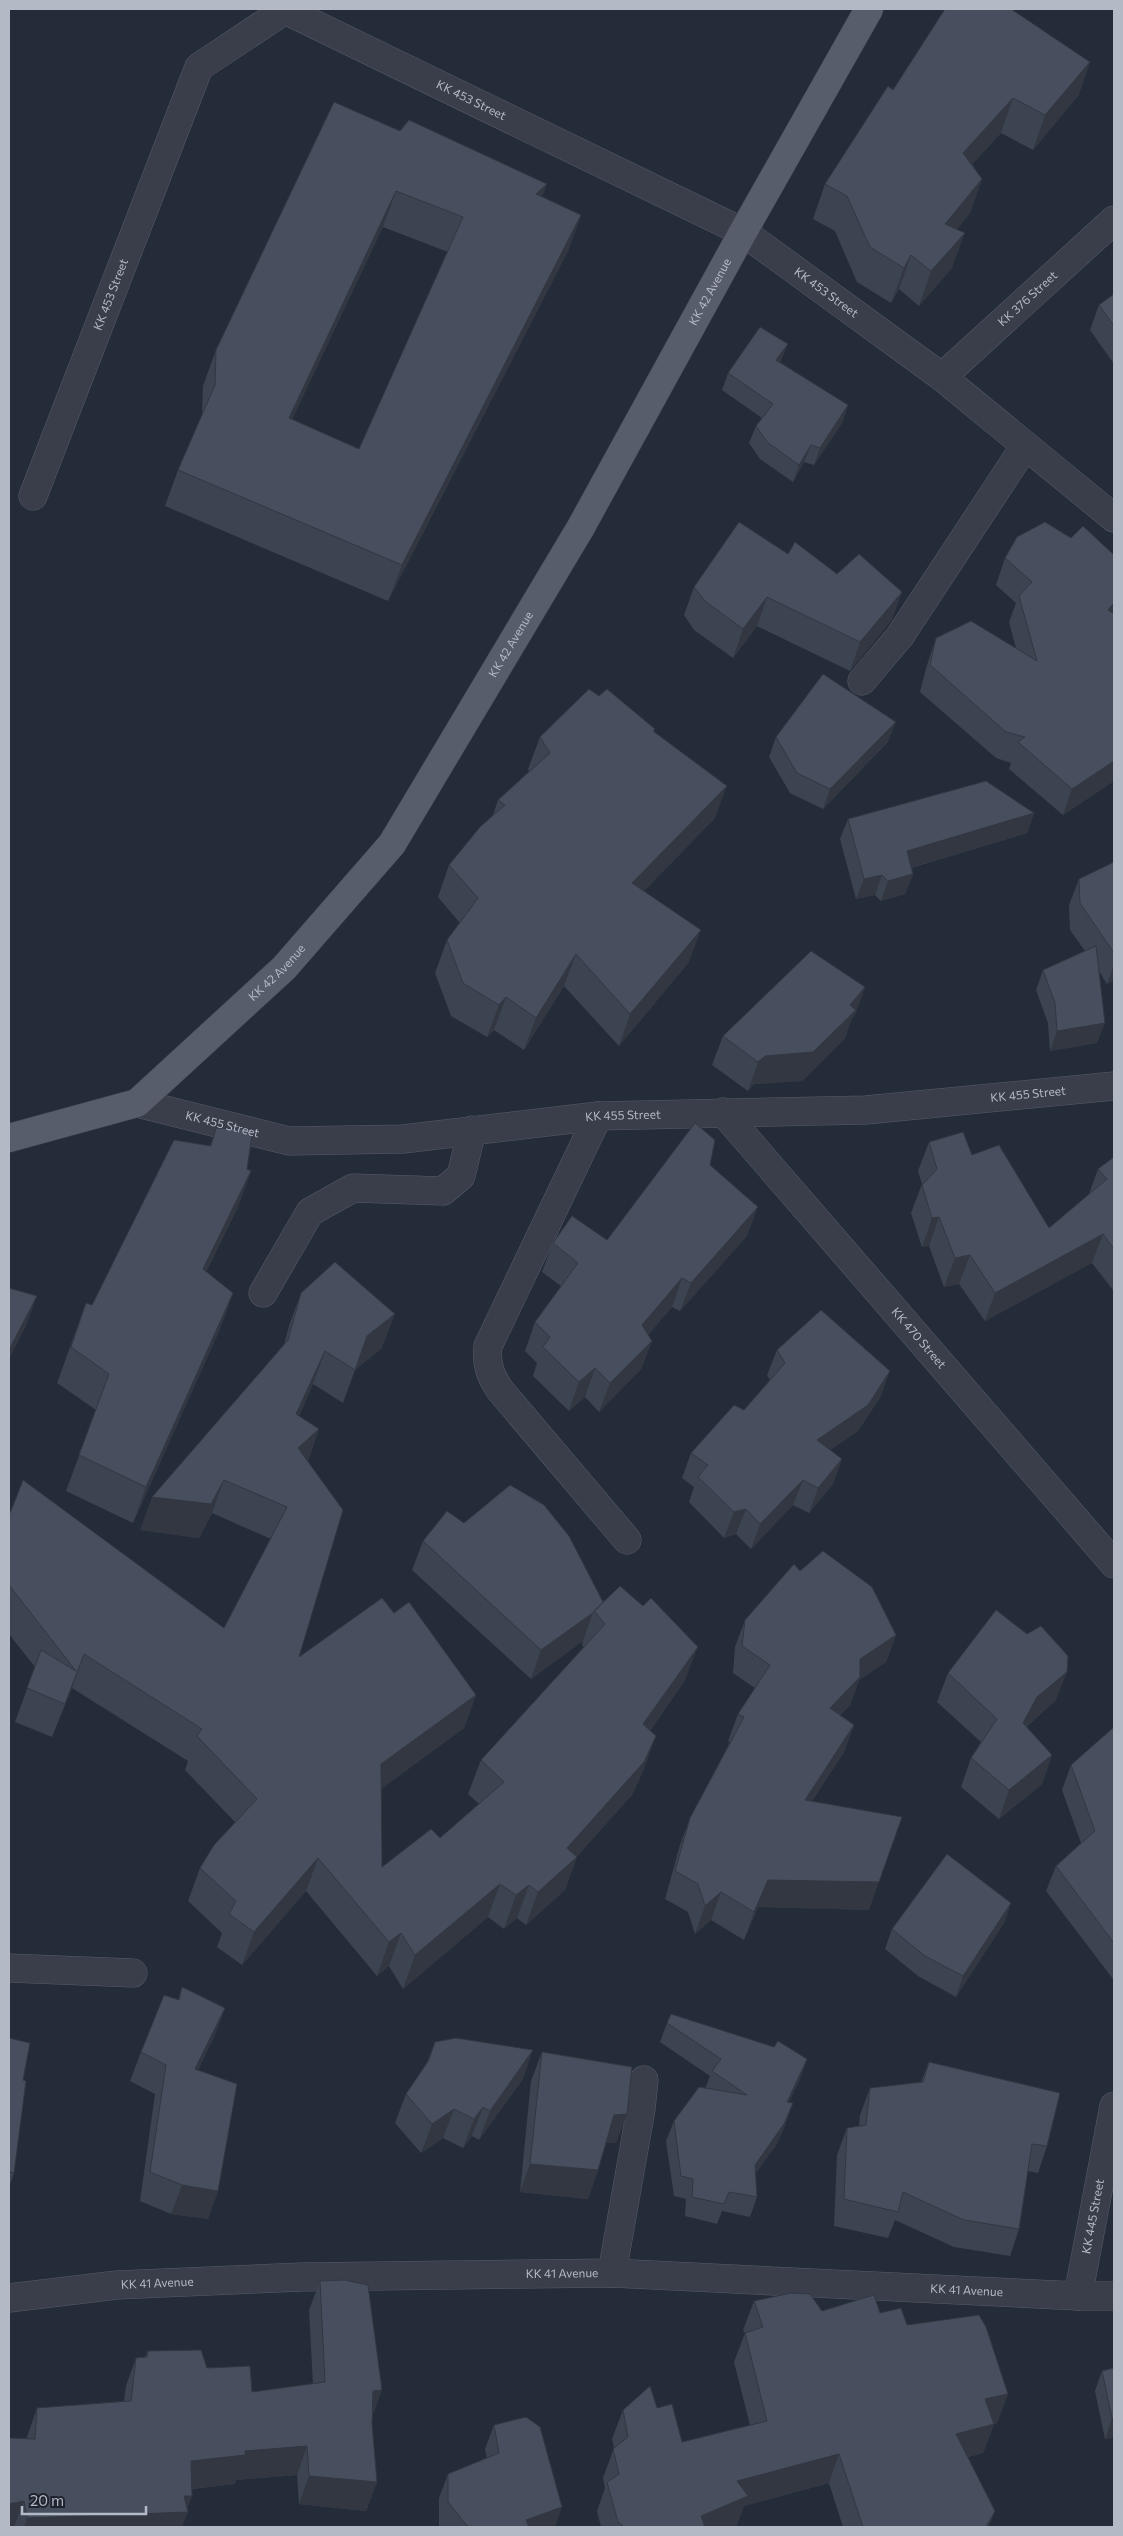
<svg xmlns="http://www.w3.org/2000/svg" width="1123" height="2536" font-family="Commissioner,sans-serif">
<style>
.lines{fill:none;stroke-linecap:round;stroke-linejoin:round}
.minor-casing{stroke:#575c68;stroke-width:29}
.major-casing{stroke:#424753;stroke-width:29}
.minor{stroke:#393e4a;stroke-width:28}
.major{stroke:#575d6a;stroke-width:28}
.wall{fill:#3d4451;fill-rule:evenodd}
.shaded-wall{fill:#323742}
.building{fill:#474f5e;stroke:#323742;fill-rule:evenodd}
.labels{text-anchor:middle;stroke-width:4;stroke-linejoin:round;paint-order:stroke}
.street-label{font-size:12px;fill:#b4b9c6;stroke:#1e232f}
</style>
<rect width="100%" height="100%" fill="#252c39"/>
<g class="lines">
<!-- minor casing -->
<g class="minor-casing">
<g id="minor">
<path id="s1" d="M942,377l172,-157"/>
<path id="s2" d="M33,496l166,-429 86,-57 458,222 199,145 172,141"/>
<path d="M862,681l38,-45 125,-190"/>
<path id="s3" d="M137,1103l152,38 114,-2 195,-23 268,-6 248,-24"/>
<path id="s4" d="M723,1112l391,452"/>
<path d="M598,1116l-110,230c-2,18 2,29 12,44l127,150"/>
<path d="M263,1293l47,-81 43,-24 90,3 18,-15 11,-46"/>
<path d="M9,1968l124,5"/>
<path d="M612,2273l29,-164 3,-29"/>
<path id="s5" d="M1078,2296l36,-190"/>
<path id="s6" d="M9,2298l108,-13 185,-8 310,-4 466,23h36"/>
</g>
</g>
<!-- major casing -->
<g class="major-casing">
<g id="major">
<path id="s7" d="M9,1138l128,-35 147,-135 108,-124 189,-317 162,-295 126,-223"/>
</g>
</g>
<!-- minor -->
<use href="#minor" class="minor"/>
<!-- major -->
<use href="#major" class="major"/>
</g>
<!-- wall -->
<path class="wall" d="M1090,62l-12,34 -45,54 -32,-17 -29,31 10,15 -12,34 -13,16 -5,39 -33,38 -20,-17 -8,14 -34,-21 -22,-51 -22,-12 12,-35 68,-94z
M334,102l247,113 -13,36 -180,350 -223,-95 13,-36 24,-55 1,-29 13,-36zM383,227l65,25 -89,197 -67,-30z
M1114,294v70l-24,-34 9,-25z
M781,361l-1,2 68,42 -6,18 -28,42 -10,-3 -11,20 -33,-23 -11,-16 7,-17 6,-8 -40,-28 6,-17z
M1017,537l97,244 -51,34 -54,-46 2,-6 -15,-5 -76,-66 7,-27 9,-27 80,10 -7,-26 7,-19 -20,-18 9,-27z
M788,554l49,20 65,18 -11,29 -41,50 -93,-45 -24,32 -39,-28 -10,-15 10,-28z
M599,696l56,33 -1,2 61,87 -71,73 45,71 -70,84 -55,-60 -40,64 -30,-20 -7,7 -36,-21 -16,-43 12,-33 13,-17 -22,-26 11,-32 44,-50 5,-15 31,-29 -1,-2 12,-32z
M776,737l112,5 -65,67 -33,-16 -21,-36z
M1034,813l-7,20 -116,35 2,6 -8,20 -24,7 -6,-6 -19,4 -16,-60 8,-20z
M1114,862v118l-7,4 -8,-13 -2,72 -47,8 -2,-28 -12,-33 7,-20 42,-19 -15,-21 -1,-25 10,-26z
M865,987l-10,28 -3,3 -7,20 -43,43 -48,3 -6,7 -36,-26 11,-29z
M216,1128l31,41 4,2 -13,36 -32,65 27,21 -13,36 -87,194 -67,-32 30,-81 -39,-27 29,-80 6,2 118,-159z
M929,1142l43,13 77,73 40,-34 9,-25 16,-12v132l-1,1 -21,-27 -107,58 -26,-37 -15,3 -15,-41 -7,1 -11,-34 11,-29 -4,-13z
M710,1165l37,71 -67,75 -8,-4 -24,28 4,6 -11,28 -42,43 -14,-15 -16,14 -36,-35 4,-13 -12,-12 10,-29 26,-36 -19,-14 11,-29 54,-3z
M301,1293l81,55 -27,22 -12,33 -30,-19 -14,32 20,13 -11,32 -9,196 95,-44 82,82 -12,33 -83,61 1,78 58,-29 39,-34 -11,-10 13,-34 103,-113 -2,-2 1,-4 -52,38 -119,-109 11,-29 41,-18 139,79 82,78 -35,51 -6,38 -12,26 -55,61 -12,34 -39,35 -9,-7 -13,11 -16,-12 -85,72 -14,-23 -12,10 -71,-85 -64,74 -25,-18 5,-14 -34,-32 12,-33 35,-46 -50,-52 3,-9 -116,-73 -20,49 -37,-15 20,-55 -26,-33v-119l215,113 47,-89 -59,-26 -13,25 -59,-8 144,-185 5,-19z
M777,1350l104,46 -23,35 -28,19 12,9 -9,25 -24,29 -16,-8 -42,44 -15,-15 -12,4 -35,-36 5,-15 -12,-9 9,-25 53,-43 26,-30 -3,-5z
M800,1571l96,64 -10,27 -27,18 -9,25 -10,10 14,10 -10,27 -32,49 57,109 -111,-3 -14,33 -33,-20 -16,14 -7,-22 -23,-13 15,-54 10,-27 40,-76 -2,-1 10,-27 17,-26 -22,-15 2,-26 10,-27z
M948,1673l108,27 -30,27 26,28 -10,29 -43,35 -38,-32 10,-29 10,-16 -44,-40z
M1114,1727v249l-1,3 -67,-88 10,-25 25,-23 -19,-53 9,-25z
M1011,1903l-7,20 -48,74 -38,-21 -33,-27 7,-20z
M182,1987l43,21 -11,29 -16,33 20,121 -10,28 -37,-5 -31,-13 15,-107 -25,-13 11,-29 37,-52z
M667,2023l140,36 -7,20 -11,23 -3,21 -9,21 -22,30 2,23 -7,20 -28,-6 -5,13 -32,-8 1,-17 -12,-3 -8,-55 8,-20 31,-32 5,-13 -50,-34z
M9,2038l14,42 -9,93 -5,14z
M435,2042l88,37 -44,61 -7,-4 -9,12 -20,-10 -22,15 -26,-30 11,-29 21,-32z
M542,2052l85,62 -11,29h-10l-8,27 -10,29 -68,-7 11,-111z
M929,2062l118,84 -9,27 -10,-2 -9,58 -9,27 -56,-9 -59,-27 -7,18 -54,-12 3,-71 10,-27 12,-2 1,-11 10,-27 51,-6z
M320,2281l52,137v6l5,58 -11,29 -67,-7 -2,-29 -61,5 -1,4 -43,5v7l-5,13 -5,18h-173l18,-90 10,-29 87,-7 2,-15 10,-28 9,-1 3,-6 59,17 45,24 61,-8 -4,-74z
M754,2301l68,10 58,2 27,12 101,69 -11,29 -3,1 -11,29 -15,4 21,70h-146l-14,-44 -85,23 -7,19 -6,2h-130l-4,-16 8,-23 -2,-10 11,-30 -2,-9 11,-29 34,-2 25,34 68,-17 -16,-63 11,-29 -2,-3z
M1114,2368v69l-9,2 -10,-48 7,-20z
M494,2425l61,102h-116v-29l9,-24 39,-16 -2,-9z"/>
<!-- shaded-wall -->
<path class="shaded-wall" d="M1090,62l-12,34 -45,54 12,-35z
M1013,98l-12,35 -50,55 12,-35z
M982,179l-12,34 -38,46 13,-35z
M547,184l-13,36 2,-26z
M396,191l-13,36 -107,227 13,-36z
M581,215l-13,36 -180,350 14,-36z
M965,233l-13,35 -33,38 12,-35z
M911,255l-12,34 -8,14 13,-35z
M788,344l-7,17 -12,16 7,-17z
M848,405l-6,18 -28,42 6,-17z
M811,445l-7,17 -11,20 6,-17z
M902,592l-11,29 -41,50 10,-29z
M767,597l-10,29 -24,32 10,-29z
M1114,603v16l-6,-9z
M896,722l-8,20 -65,67 7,-20z
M1114,761v20l-51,34 9,-26z
M727,786l-12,32 -94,97 11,-32z
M1034,813l-7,20 -128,38 8,-20z
M913,874l-8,20 -24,7 7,-20z
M882,875l-7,20 -19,4 8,-20z
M701,930l-12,32 -70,84 11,-32z
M576,954l-12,32 -40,64 12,-32z
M1114,965v15l-7,4z
M865,987l-10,28 -3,3 -7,20 -43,43 -48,3 -6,7 10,-29 7,-6 85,-51z
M506,997l-12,33 -7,7 12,-32z
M1105,1023l-8,20 -47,8 7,-20z
M251,1171l-13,36 -48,98 13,-36z
M758,1207l-11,29 -67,75 11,-28z
M939,1217l-10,29 -7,1 10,-29z
M1103,1234l-11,29 -107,58 10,-28z
M970,1255l-11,29 -15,3 11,-29z
M682,1278l-10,29 -41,47 11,-29z
M233,1293l-13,36 -87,194 13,-36z
M37,1296l-11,30 -17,33v-9z
M395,1314l-13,34 -27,22 -12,33 24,-67z
M652,1341l-11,28 -42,43 11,-29z
M325,1351l-12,33 -29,64 12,-34z
M595,1368l-10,29 -16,14 10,-29z
M890,1371l-9,25 -23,35 -50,34 9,-25z
M319,1429l-12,34 -9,-15z
M842,1459l-9,25 -24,29 9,-25z
M224,1480l-12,33 -13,25 -59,-8 12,-33z
M803,1480l-10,25 -42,44 9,-25z
M746,1509l-10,25 -12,4 10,-26z
M593,1612l-10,29 -52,38 10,-29z
M896,1635l-10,27 -27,18 -9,25 -30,31 10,-28 30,-49z
M698,1647l-13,33 -54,78 12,-34z
M84,1654l-12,34 -20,49 13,-33z
M1067,1672l-11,28 -30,26 -14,26 11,-29 14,-26z
M476,1695l-12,33 -95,70 12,-34z
M854,1725l-10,27 -49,76 10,-28z
M656,1736l-12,33 -12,26 -58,65 3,-3 -12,33 -39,35 12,-33 29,-44z
M1052,1755l-10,29 -43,35 10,-29z
M318,1858l-12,33 -64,74 12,-33z
M768,1880l111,2 -10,28 -111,-3 -14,33 10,-28z
M500,1884l-12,33 -85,72 12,-34z
M529,1885l-12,33 -13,11 12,-34z
M721,1892l-10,28 -16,14 10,-28z
M1011,1903l-7,20 -48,74 7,-21z
M401,1933l-12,33 -12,10 12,-34z
M225,2008l-11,29 -30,61 11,-29z
M533,2050l-10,29 -44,61 11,-29z
M807,2059l-7,20 -20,43 7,-20z
M793,2103l-7,20 -9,21 -29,40 7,-19z
M483,2107l-11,29 -9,12 11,-29z
M454,2109l-11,29 -22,15 11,-29z
M627,2114l-11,29h-13l11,-28z
M530,2164l68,6 -10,29 -68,-7z
M182,2185l36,6 -10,28 -37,-5z
M382,2390l-10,28 1,-27z
M1008,2394l-11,29 -23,5 11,-29z
M1112,2418h2v19l-9,2z
M994,2424l-11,29 -37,10 10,-29z
M307,2446l-10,29 -61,5 -1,4 -55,6 11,-29 54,-10z
M839,2454l-10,29 -85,23 -7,19 -6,2h-34l4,-11 36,-35z
M309,2476l68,6 -11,29 -67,-7z
M184,2496h8l-6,16h2l-6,15h-158l3,-9z
M24,2501l-10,26h-5v-23z
M562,2507l-7,20h-32l3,-7z
M995,2511l-6,16h-4z"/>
<!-- building -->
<path class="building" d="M945,9h66l79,53 -45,53 -32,-17 -50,55 19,26 -37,45 20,9 -34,38 -20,-16 -7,13 -34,-21 -23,-51 -22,-12 63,-98 5,4z
M334,102l66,29 9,-11 138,64 -11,10 45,21 -179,350 -224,-95 37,-85 1,-35zM396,191l67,26 -104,232 -70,-31z
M1114,294v32l-15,-21z
M760,327l28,17 -12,16 72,45 -28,43 -9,-3 -12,20 -32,-23 -11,-16 17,-22 -45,-31z
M739,522l49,32 7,-12 42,32 22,-20 43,38 -42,50 -93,-45 -24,32 -38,-28 -11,-14z
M1045,522l26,16 12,-12 31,29v48l-6,7 6,4v147l-42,28 -54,-47 7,-5 -19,-5 -76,-67 6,-27 35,-17 66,40 -18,-65 13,-14 -27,-24 12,-21z
M823,674l73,48 -66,67 -33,-16 -21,-36z
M589,689l10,7 8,-7 48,40 -2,2 74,55 -95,97 69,47 -71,84 -54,-60 -40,64 -30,-21 -7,8 -36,-22 -16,-43 31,-42 -29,-33 31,-38 25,-22 -7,-5 52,-47 -10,-16z
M986,781l48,32 -127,38 6,23 -25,7 -6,-6 -18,4 -16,-60z
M1114,862v91l-34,-50 -1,-24z
M1096,946l9,77 -48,8 -2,-28 -12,-33z
M811,951l54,36 -15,18 6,5 -43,42 -48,4 -7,6 -35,-26z
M695,1123l20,17 -5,25 48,42 -67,76 -9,-5 -40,47 10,16 -42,42 -15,-15 -16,14 -36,-35 7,-10 -15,-15 43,-59 -25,-20 19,-27 35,24z
M216,1128l37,1 -6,40 4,2 -48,98 30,24 -87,194 -67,-32 30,-81 -38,-27 15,-44 6,2 82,-165 37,6z
M963,1132l9,23 27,-10 50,83 58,-49 -9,-10 16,-12v92l-11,-15 -108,59 -25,-38 -15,3 -16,-41 -7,1 -10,-33 15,-16 -8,-27z
M335,1262l60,52 -28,22 -12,34 -30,-19 -29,63 23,15 -21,19 45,62 -44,147 83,-59 12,15 15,-11 67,93 -95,69 1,103 49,-38 9,9 64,-56 -23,-22 124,-136 -11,-13 26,-25 23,20 8,-8 47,49 -55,77 13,12 -12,26 -77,86 10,9 -39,35 -9,-7 -13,10 -16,-11 -85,71 -14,-22 -12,9 -71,-84 -64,74 -25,-18 7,-13 -36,-33 14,-23 43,-46 -60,-63 5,-7 -118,-75 -19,50 -38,-16 14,-38 35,21 -67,-86v-70l6,-14 8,-21 201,148 63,-121 -63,-27 -13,24 -59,-7 136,-157 13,-47z
M9,1288l28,8 -28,54z
M821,1310l69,61 -22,34 -51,35 25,19 -24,29 -15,-8 -43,44 -14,-15 -12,3 -36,-35 10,-12 -17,-12 43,-48 10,5 41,-47 -8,-13z
M510,1485l34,20 25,31 34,66 -9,10 -53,38 -118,-109 24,-30 17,12z
M823,1551l49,36 24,48 -36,24v18l-30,31 24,17 -49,75 97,17 -23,65 -111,-2 -14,32 -33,-20 -16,14 -7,-22 -23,-13 15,-53 54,-101 -6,-3 32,-49 -28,-19 3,-26 49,-56 6,7z
M996,1610l31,24 14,-8 27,30 -1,16 -30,25 -14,26 29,32 -43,35 -38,-32 26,-39 -49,-46z
M1114,1727v216l-58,-77 39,-35 -24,-66z
M947,1854l64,49 -48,73 -38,-20 -33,-27z
M182,1987l43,21 -30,61 42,15 -19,107 -36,-6 -32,-13 16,-107 -25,-13 23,-57 15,5z
M671,2014l103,33 4,-6 29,18 -20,43 6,1 -9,21 -29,41 2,32 -28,-5 -5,12 -32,-7 1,-18 -12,-3 -7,-55 25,-34 48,8 -35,-24 9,-12 -54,-36z
M9,2038l21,5 -7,37 3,1 -12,92 -5,-1z
M456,2038l77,12 -43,61 -7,-4 -9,12 -20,-10 -22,15 -26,-30 23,-34 6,-18z
M542,2052l90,15 -5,47 -13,1 -16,55 -68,-6z
M929,2062l131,31 -13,53 -15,-2 -13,85 -55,-9 -61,-28 -5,20 -54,-13 3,-71 19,-3 4,-37 53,-6z
M345,2280l23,5 14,105 -9,1 -1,33 5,58 -68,-6 -2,-30 -62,5v4l-54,6 1,35h-8l4,16 -161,6 -3,-17 -15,3v-66l26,1 2,-31 94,-7 5,-43 11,-1 1,-6 53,-1 6,18 43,-2 2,26 73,-10 -5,-101z
M791,2293l19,1 12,17 52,-16 6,18 21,-5 6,17 72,-10 7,12 22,67 -23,5 9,25 -38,10 39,77 -9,16h-123l-24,-73 -102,27 11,15 -47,20 4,11h-81l-6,-5 -11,-40 12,-8 -6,-25 15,-12 -5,-27 27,-24 7,22 15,-4 10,38 85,-21 -22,-88 18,-6 -9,-26z
M1114,2368v50h-2l-10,-47z
M526,2417l14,10 22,80 -36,13 3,7h-61l-20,-25v-28l51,-21 -5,-28z"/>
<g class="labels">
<!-- street labels -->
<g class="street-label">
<text dy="4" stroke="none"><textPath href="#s2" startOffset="770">KK 453 Street</textPath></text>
<text dy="4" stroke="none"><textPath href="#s7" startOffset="1134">KK 42 Avenue</textPath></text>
<text dy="4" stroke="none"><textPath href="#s2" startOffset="1175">KK 453 Street</textPath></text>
<text dy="4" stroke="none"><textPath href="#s2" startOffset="216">KK 453 Street</textPath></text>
<text dy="4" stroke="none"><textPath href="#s1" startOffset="116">KK 376 Street</textPath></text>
<text dy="4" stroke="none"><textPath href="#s7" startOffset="729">KK 42 Avenue</textPath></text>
<text dy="4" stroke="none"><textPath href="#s7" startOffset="324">KK 42 Avenue</textPath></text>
<text dy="4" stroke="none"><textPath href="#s3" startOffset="898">KK 455 Street</textPath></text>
<text dy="4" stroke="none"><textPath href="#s3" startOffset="492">KK 455 Street</textPath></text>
<text dy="4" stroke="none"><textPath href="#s3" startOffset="88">KK 455 Street</textPath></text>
<text dy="4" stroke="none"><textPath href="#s4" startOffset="299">KK 470 Street</textPath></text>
<text dy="4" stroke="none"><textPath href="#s5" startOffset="81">KK 445 Street</textPath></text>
<text dy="4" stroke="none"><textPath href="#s6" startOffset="554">KK 41 Avenue</textPath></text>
<text dy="4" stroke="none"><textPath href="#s6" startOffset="149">KK 41 Avenue</textPath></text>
<text dy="4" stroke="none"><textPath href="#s6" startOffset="959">KK 41 Avenue</textPath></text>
</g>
</g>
<!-- border -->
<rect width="1123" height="2536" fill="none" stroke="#b4b9c6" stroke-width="20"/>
<!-- scale -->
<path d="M22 2506v8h124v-8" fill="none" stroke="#b4b9c6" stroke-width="2.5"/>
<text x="30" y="2506" font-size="15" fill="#b4b9c6" stroke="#1e232f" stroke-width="4" paint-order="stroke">20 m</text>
</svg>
